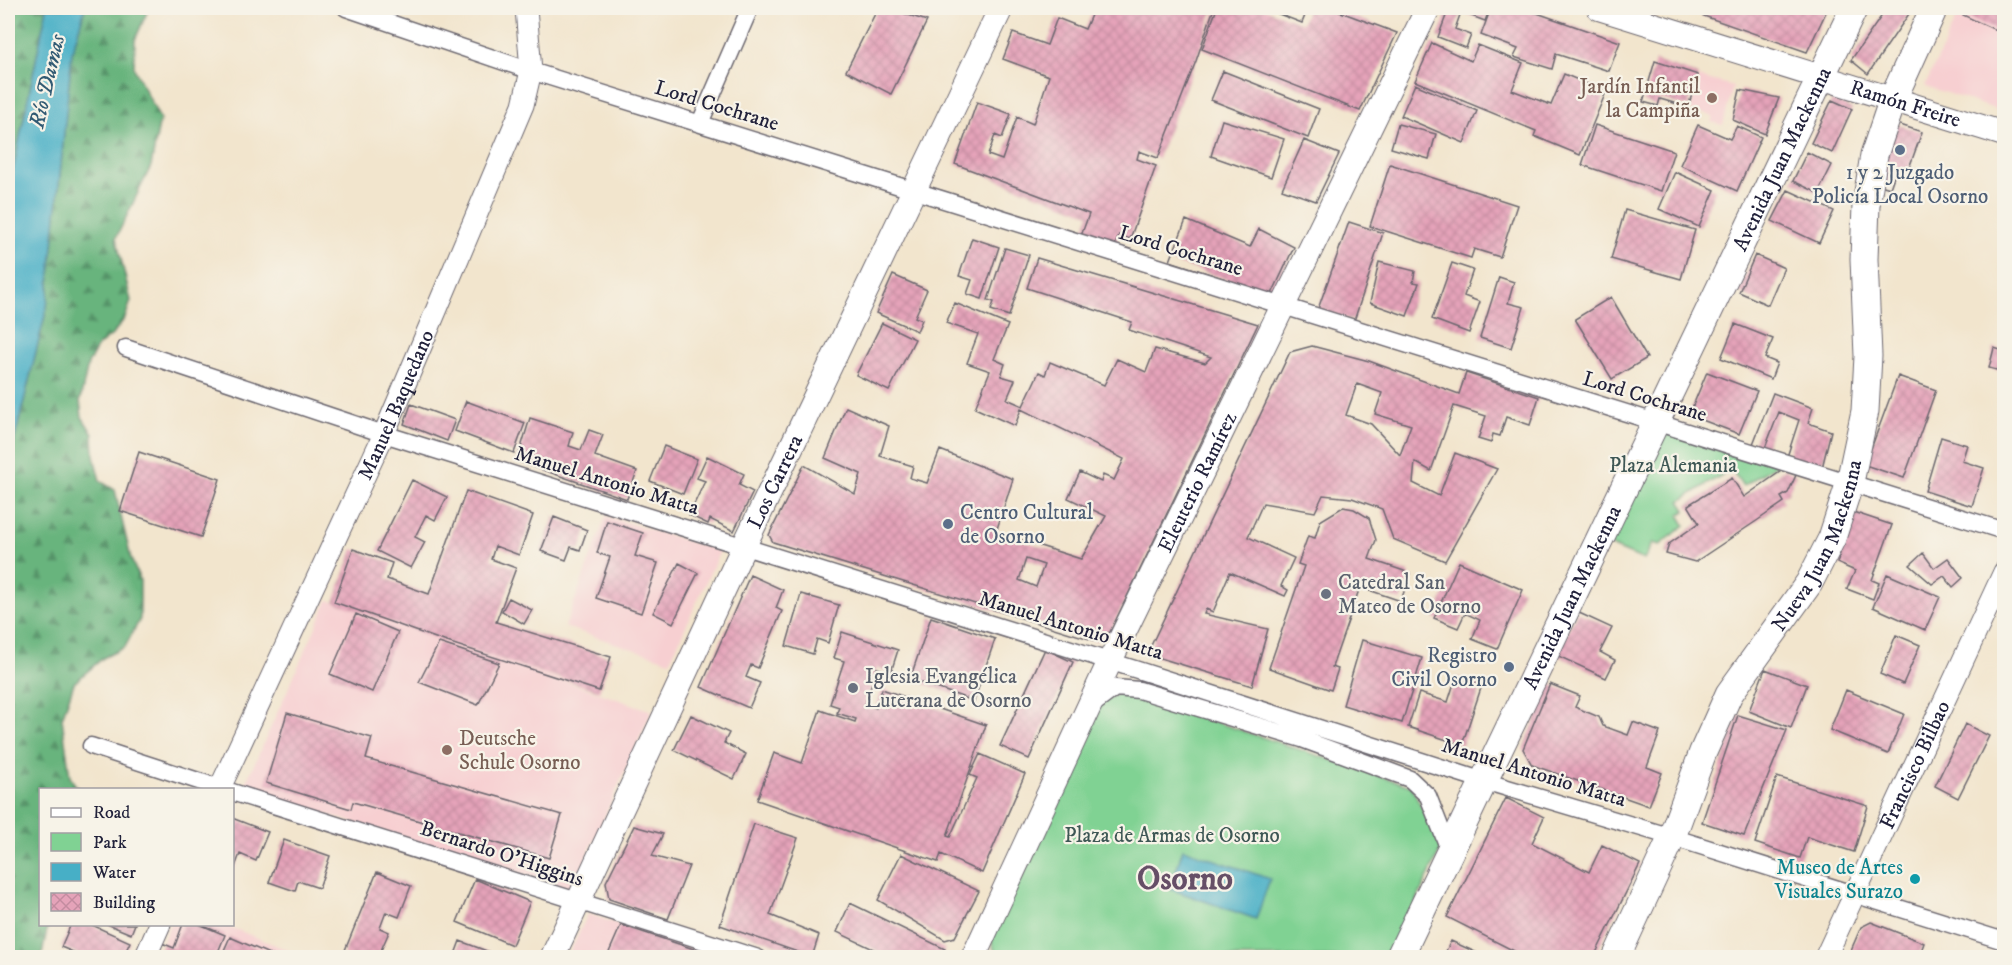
<svg xmlns="http://www.w3.org/2000/svg" width="2012" height="965" font-family="'IM FELL DW Pica',serif">
<style>
.built{fill:#f7cfd1}
.green{fill:#80d293;stroke:#517a67;stroke-width:1.5}
.forest{fill:url(#forest-firs);stroke:#456b5c;stroke-width:1.5}
.water{fill:#47afc6;stroke:#346880;stroke-width:1.5}
.building{fill:url(#building-cross-hatch);fill-rule:evenodd}
.lines{fill:none;stroke-linecap:round;stroke-linejoin:round}
.minor-casing{stroke:#6b666e;stroke-width:19}
.tertiary-casing{stroke:#6b666e;stroke-width:23}
.secondary-casing{stroke:#6b666e;stroke-width:26}
.primary-casing{stroke:#6b666e;stroke-width:29}
.minor{stroke:#fff;stroke-width:16}
.tertiary{stroke:#fff;stroke-width:21}
.secondary{stroke:#fff;stroke-width:24}
.primary{stroke:#fff;stroke-width:27}
.education-dot{fill:#8d6e63;stroke:#f7f3e8;stroke-width:2}
.service-dot{fill:#5c6f8a;stroke:#f7f3e8;stroke-width:2}
.worship-dot{fill:#6b7280;stroke:#f7f3e8;stroke-width:2}
.culture-dot{fill:#0f9aa8;stroke:#f7f3e8;stroke-width:2}
.labels{text-anchor:middle;stroke-width:4.5;stroke-linejoin:round;paint-order:stroke}
.education-label{font-size:21px;fill:#785e54;stroke:#f7f3e8;text-anchor:end}
.street-label{font-size:21px;fill:#22223b;stroke:#f7f3e8}
.service-label{font-size:21px;fill:#4e5e75;stroke:#f7f3e8}
.park-label{font-size:21px;fill:#3e5755;stroke:#f7f3e8}
.worship-label{font-size:21px;fill:#5b616d;stroke:#f7f3e8;text-anchor:start}
.culture-label{font-size:21px;fill:#0d838f;stroke:#f7f3e8;text-anchor:end}
.water-label{font-size:22px;font-style:italic;fill:#315a73;stroke:#f7f3e8}
.town-label{font-size:33px;font-weight:bold;fill:#664f67;stroke:#f7f3e8}
</style>
<defs>
<pattern id="forest-firs" width="22" height="20" patternUnits="userSpaceOnUse" patternTransform="scale(1.5)"><rect width="22" height="20" fill="#68b47d"/><path d="M5 1l3.5 6h-7zM16 11l3.5 6h-7z" fill="#559268"/></pattern>
<pattern id="building-cross-hatch" width="8" height="8" patternUnits="userSpaceOnUse" patternTransform="scale(1.5)"><rect width="8" height="8" fill="#e5a3b9"/><path d="M0 0l8 8M0 8l8-8" fill="none" stroke="#c48ca0"/></pattern>
</defs>
<rect width="100%" height="100%" fill="#f7f3e8"/>
<filter id="ink" filterUnits="userSpaceOnUse"><feTurbulence type="fractalNoise" baseFrequency=".0167" numOctaves="2"/><feDisplacementMap in="SourceGraphic" scale="12" xChannelSelector="R" yChannelSelector="G"/><feConvolveMatrix kernelMatrix="1 2 1 2 8 2 1 2 1" color-interpolation-filters="sRGB"/></filter>
<filter id="wash" filterUnits="userSpaceOnUse"><feTurbulence type="fractalNoise" baseFrequency=".008" numOctaves="4" result="noise"/><feDisplacementMap in="SourceGraphic" scale="24" xChannelSelector="R" yChannelSelector="G"/><feGaussianBlur stdDeviation="1.35" result="paint"/><feColorMatrix in="noise" values="0 0 0 0 0 0 0 0 0 0 0 0 0 0 0 0 0 1.4 0 .05"/><feComposite in="paint" operator="in"/></filter>
<g filter="url(#wash)">
<rect width="100%" height="100%" fill="#f2e5cd"/>
<!-- built -->
<path class="built" d="M1961,8h43v104l-79,-26z
M1699,77l34,9 -10,39 -12,-3 2,-6 -23,-6z
M606,516l114,35 -50,110 -105,-34z
M328,600l324,111 -80,178 -329,-100z
M588,914l131,43 -152,1z
M170,924l55,1 80,32 -149,1z"/>
<!-- green -->
<path class="green" d="M1655,423l124,40 -36,23 -12,-17 -51,32 6,9 -7,5 6,10 -25,20 -8,-2 -8,17 -47,-20z
M1117,694l16,1 278,91 31,61 -52,110 -391,1 -4,-6 -4,-12 103,-233z"/>
<!-- forest -->
<path class="forest" d="M8,8h39l-39,186z
M85,8h66l-3,2 -13,30 -1,28 26,51 -9,47 -35,72 15,63 -6,17 -13,17 -14,11 -10,18 -8,37 2,16 11,17 1,22 6,25 15,9 16,69 9,21v39l-15,28 -22,11 -29,25 -12,35 8,59 8,12 -38,1v134l8,1 -6,29 -3,3 -31,1v-492l39,-159 25,-255z"/>
<!-- water -->
<path class="water" d="M47,8h38l-13,44 -25,255 -39,159v-272z
M1183,849l87,30 -14,40 -86,-30z"/>
<g id="blocks">
<!-- building -->
<path class="building" d="M878,8h9l40,13 -36,73 -45,-23z
M1094,8h120l-18,53 -38,97 -19,-7 -2,8 19,7 -26,73 -11,-4 -5,13 -33,-12 8,-22 -134,-50 22,-62 34,12 -9,24 -7,-3 -7,20 14,5 15,-43 16,7 16,-48 -46,-17 10,-26 34,12 10,-27 28,11z
M1217,8h46l39,15 6,-15h22l67,25 -37,78 -158,-62z
M1449,8h41l-5,13 -24,-9 -6,17 16,6 -5,13 -28,-11z
M1491,8h25l21,5 83,29 -11,29 -53,-17 -4,15 -38,-12 4,-8 -37,-14z
M1681,8h147l-21,44z
M1887,8h26l-45,66 -17,-14z
M1966,8h38v26l-41,-19z
M1432,43l39,18 7,-16 45,18 -11,27 39,15 13,-31 42,18 -26,63 -46,-19 2,-5 -121,-50z
M1655,61l43,14 -10,32 -28,-8 -2,7 -15,-4z
M1223,71l96,38 -11,29 -97,-38z
M1415,84l62,27 -13,32 -63,-27z
M1740,90l39,8 -14,36 -32,-14z
M1832,100l20,9 -20,44 -21,-10z
M1222,120l62,19 -13,38 -60,-21z
M1894,123l28,9 -14,39 -11,-3 -7,20 -16,-5z
M1398,124l38,10 -7,25 -38,-11z
M1595,125l79,26 -13,40 -79,-26z
M1698,125l32,14 7,-13 24,11 -24,54 -57,-26z
M1304,140l35,14 -23,47 -34,-12z
M1807,152l25,13 -14,28 -25,-12z
M1390,164l127,41 -17,52 -26,-8 -3,9 -101,-32z
M1675,172l40,18 -16,37 -40,-18z
M1788,190l46,21 -15,32 -47,-22z
M1625,210l70,20 -14,49 -70,-20z
M1186,220l64,27 9,-18 35,18 -22,47 -102,-33z
M1349,222l34,11 -29,88 -36,-12z
M972,238l27,9 -17,52 -15,-5 5,-14 -13,-4z
M1005,248l24,7 -20,61 -18,-6 3,-8 -6,-2z
M1755,255l29,13 -16,37 -29,-13z
M1037,258l221,66 -148,308 -14,9 -323,-99 -4,-7 35,-70 51,29 6,-20 -36,-16 21,-51 43,19 -9,30 33,10 -3,12 17,5 13,-33 73,29 -17,53 85,27 25,-43 -38,-18 12,-26 21,10 2,-7 11,5 10,-21 -103,-50 -6,17 -40,-18 15,-37 -23,-8 11,-29 -32,-11 9,-20 53,22 -14,34 11,5 -4,12 14,4 -8,19 16,7 16,-34 6,3 5,-13 54,23 13,-26 29,13 9,-23 50,14 6,-6 -82,-27 3,-8 -105,-34zM1026,559l18,6 -8,22 -17,-7z
M1379,262l36,9 -2,11 6,1 -12,33 -37,-13z
M1452,263l21,7 -9,26 16,6 -11,31 -37,-14z
M893,275l34,15 -12,27 7,3 -5,11 -41,-18z
M1499,277l15,5 -6,21 16,4 -13,41 -31,-10z
M1611,297l36,61 -35,21 -37,-60z
M882,323l33,16 -26,52 -33,-16z
M1735,324l38,15 -8,19 12,5 -6,16 -50,-21z
M1312,346l57,15 90,33 7,-21 73,24 -9,28 -24,-8 -6,19 -7,-2 -2,9 -13,-4 8,-23 -32,-10 -23,65 -16,-9 -2,21 26,13 16,-43 42,16 -52,92 -52,-22 -11,-30 -30,-11 -29,-3 -8,17 -52,-9 -15,34 46,21 -13,28 7,4 -3,6 -55,-24 -17,40 -7,-3 -2,5 64,15 -16,57 -105,-32 143,-302zM1357,384l25,9 -7,21 36,11 -11,30 -29,-31 -25,-9z
M1994,348l10,3v21l-15,-4z
M1707,372l50,19 -18,43 -50,-19z
M1898,376l38,14 -32,88 -39,-13z
M1773,393l40,15 -5,15 23,8 -9,37 -35,-11 12,-37 -20,-8 -14,36 -12,-4z
M466,401l59,22 -11,30 -59,-22z
M411,404l44,16 -8,21 -43,-17z
M530,418l43,14 -4,14 12,4 8,-20 14,5 -8,21 42,15 -10,28 -110,-38z
M1941,437l26,8 -5,16 22,7 -12,38 -47,-15z
M664,446l33,13 -14,35 -33,-13z
M139,452l81,27 -19,58 -81,-26z
M707,456l37,18 -5,11 14,7 -19,39 -24,-12 -2,5 -19,-9 16,-34 -8,-3z
M1784,469l12,6 -8,18 -7,4 3,5 -26,18 -63,42 -29,-8 3,-10 30,-21 -11,-18 44,-27 12,19z
M412,480l35,17 -12,23 -9,-5 -11,22 10,5 -14,26 -34,-17z
M466,491l67,24 -14,40 -24,-9 -4,13 25,9 -20,54 115,35 -12,34 -155,-50 -110,-39 19,-53 39,14 -5,16 42,15z
M1343,507l11,2 15,9 7,22 -7,19 41,14 -9,28 -41,-14 -28,80 6,2 -7,21 -62,-22 35,-102 -6,-2 10,-28 7,2 5,-17z
M1853,512l39,13 -20,55 7,3 -6,16 -26,-10 8,-18 -18,-8z
M554,517l33,13 -7,20 -9,-3 -5,13 -25,-9z
M607,521l36,12 -8,23 23,7 -17,50 -45,-15 14,-41 -13,-4z
M1923,553l11,15 14,-10 15,20 -10,9 -9,-11 -12,8 -22,-19z
M1459,562l64,28 -26,59 -25,-10 8,-19 -15,-7 -7,15 -24,-10z
M679,563l19,10 -25,50 -20,-10z
M1887,574l53,23 -15,33 -52,-23z
M750,575l33,15 -7,18 6,3 -24,57 -7,-3 -5,12 14,6 -11,25 -48,-21z
M801,594l38,11 -11,38 -11,-4 -4,15 -27,-8z
M509,598l23,12 -8,14 -22,-13z
M1577,612l35,16 -12,24 15,8 -9,18 -50,-23z
M356,614l42,18 -26,60 -42,-18z
M931,617l64,22 -21,62 -64,-22z
M842,632l56,18 -7,22 -14,-4 -12,36 11,4 6,-19 104,36 -39,111 3,1 27,-59 -7,-3 10,-21 45,20 -43,99 -41,-19 -3,8 -181,-62 17,-47 28,10 18,-53 35,12 1,-3 -19,-6 2,-6 -9,-3 14,-43 -10,-3z
M1896,635l24,10 -17,39 -23,-10z
M1362,640l60,18 -20,65 -59,-18z
M439,643l60,20 -21,42 -59,-23z
M1045,649l28,13 -44,97 -29,-13z
M1765,669l42,16 -16,43 -42,-17z
M1456,677l26,8 -20,60 -54,-18 11,-34 29,9z
M1550,684l30,12 -5,11 24,10 4,9 25,9 5,-13 27,10 -13,35 15,6 -13,33 -117,-41 -9,-16z
M1846,690l58,24 -16,40 -58,-24z
M287,713l85,25 -6,21 196,56 -13,43 -196,-56 -2,7 -85,-26z
M691,715l38,18 -5,10 22,11 -12,25 -60,-29z
M1738,715l49,15 -43,106 -42,-14z
M1965,724l24,12 -31,62 -23,-12z
M1777,777l91,29 -14,46 -47,-15 -7,21 -45,-15z
M1506,798l38,19 -12,26 57,29 13,-27 38,19 -46,93h-68l-79,-40z
M232,818l36,14 -12,29 -16,-7 -7,18z
M754,824l44,14 -28,77 49,20 -7,22 -92,-32z
M634,826l29,8 -11,22 37,10 -21,53 -59,-20 -3,-17z
M284,840l46,16 -11,32 -21,-7 -3,10 -26,-9z
M901,854l78,37 -24,46 -10,3 -67,-40z
M377,872l34,14 -12,31 -13,-5 -6,16 9,4 -11,25h-30l-5,-2z
M475,879l55,23 -18,43 -55,-23z
M850,903l95,46 -5,8h-50l-53,-25z
M1871,922l53,21 -5,14h-71l13,-30z
M71,924h19l40,18 -7,15h-38l-24,-10z
M107,924h28l-4,10z
M183,924h16l26,11 -9,22h-60l6,-14 12,5z
M621,925l97,32h-111z
M230,937l46,20h-55z
M460,941l43,16h-49z
M1451,941l35,16h-43z"/>
</g>
</g>
<g filter="url(#ink)">
<use href="#blocks" fill-opacity="0" stroke="#6b666e" stroke-width="1.5"/>
<g class="lines">
<!-- minor casing -->
<g class="minor-casing">
<path id="minor" d="M346,8l185,63 1473,460
M700,123l50,-115
M126,348l258,86 760,238 340,109 188,56 332,104
M1091,706l24,-18 24,2 163,49 108,40 18,17 22,56
M91,746l135,44
M232,792l526,166"/>
</g>
<!-- tertiary casing -->
<g class="tertiary-casing">
<g id="tertiary">
<path id="s1" d="M219,790l165,-356 139,-329 8,-34 -5,-63"/>
<path d="M145,958l15,-34"/>
<path id="s2" d="M1825,958l179,-386"/>
</g>
</g>
<!-- secondary casing -->
<g class="secondary-casing">
<g id="secondary">
<path id="s3" d="M1599,8l405,126"/>
<path id="s4" d="M552,958l192,-412 257,-538"/>
<path id="s5" d="M973,958l137,-297 318,-653"/>
</g>
</g>
<!-- primary casing -->
<g class="primary-casing">
<g id="primary">
<path id="s6" d="M1399,958l455,-950"/>
<path id="s7" d="M1616,958l56,-121 31,-85 26,-58 80,-111 23,-45 18,-56 15,-71 3,-55 -4,-97 2,-54 8,-50 19,-56 41,-91"/>
</g>
</g>
<!-- minor -->
<use href="#minor" class="minor"/>
<!-- tertiary -->
<use href="#tertiary" class="tertiary"/>
<!-- secondary -->
<use href="#secondary" class="secondary"/>
<!-- primary -->
<use href="#primary" class="primary"/>
</g>
</g>
<!-- markers -->
<g class="education-dot">
<circle cx="1712" cy="98" r="6"/>
<circle cx="447" cy="750" r="6"/>
</g>
<g class="service-dot">
<circle cx="1900" cy="150" r="6"/>
<circle cx="948" cy="524" r="6"/>
<circle cx="1509" cy="667" r="6"/>
</g>
<g class="worship-dot">
<circle cx="1326" cy="594" r="6"/>
<circle cx="853" cy="688" r="6"/>
</g>
<circle class="culture-dot" cx="1915" cy="879" r="6"/>
<g class="labels">
<!-- education labels -->
<g class="education-label">
<text x="1700" y="93">Jardín Infantil<tspan x="1700" dy="24">la Campiña</tspan></text>
<text x="459" y="745" text-anchor="start">Deutsche<tspan x="459" dy="24">Schule Osorno</tspan></text>
</g>
<!-- street labels -->
<g class="street-label">
<text dy="7" stroke="none"><textPath href="#s3" startOffset="321">Ramón Freire</textPath></text>
<text transform="translate(717 105) rotate(17)" y="7">Lord Cochrane</text>
<text dy="7" stroke="none"><textPath href="#s6" startOffset="886">Avenida Juan Mackenna</textPath></text>
<text transform="translate(1181 250) rotate(17)" y="7">Lord Cochrane</text>
<text transform="translate(1645 396) rotate(17)" y="7">Lord Cochrane</text>
<text dy="7" stroke="none"><textPath href="#s1" startOffset="424">Manuel Baquedano</textPath></text>
<text transform="translate(607 480) rotate(17)" y="7">Manuel Antonio Matta</text>
<text dy="7" stroke="none"><textPath href="#s5" startOffset="526">Eleuterio Ramírez</textPath></text>
<text dy="7" stroke="none"><textPath href="#s4" startOffset="526">Los Carrera</textPath></text>
<text dy="7" stroke="none"><textPath href="#s7" startOffset="462">Nueva Juan Mackenna</textPath></text>
<text dy="7" stroke="none"><textPath href="#s6" startOffset="400">Avenida Juan Mackenna</textPath></text>
<text transform="translate(1071 625) rotate(17)" y="7">Manuel Antonio Matta</text>
<text dy="7" stroke="none"><textPath href="#s2" startOffset="213">Francisco Bilbao</textPath></text>
<text transform="translate(1534 772) rotate(17)" y="7">Manuel Antonio Matta</text>
<text transform="translate(502 853) rotate(18)" y="7">Bernardo O'Higgins</text>
</g>
<!-- service labels -->
<g class="service-label">
<text x="1900" y="179">1 y 2 Juzgado<tspan x="1900" dy="24">Policía Local Osorno</tspan></text>
<text x="960" y="519" text-anchor="start">Centro Cultural<tspan x="960" dy="24">de Osorno</tspan></text>
<text x="1497" y="662" text-anchor="end">Registro<tspan x="1497" dy="24">Civil Osorno</tspan></text>
</g>
<!-- park labels -->
<g class="park-label">
<text x="1673" y="472">Plaza Alemania</text>
<text x="1172" y="842">Plaza de Armas de Osorno</text>
</g>
<!-- worship labels -->
<g class="worship-label">
<text x="1338" y="589">Catedral San<tspan x="1338" dy="24">Mateo de Osorno</tspan></text>
<text x="865" y="683">Iglesia Evangélica<tspan x="865" dy="24">Luterana de Osorno</tspan></text>
</g>
<!-- culture labels -->
<g class="culture-label">
<text x="1903" y="874">Museo de Artes<tspan x="1903" dy="24">Visuales Surazo</tspan></text>
</g>
<!-- water labels -->
<g class="water-label">
<text transform="translate(46 81) rotate(-77)" y="8">Río Damas</text>
</g>
<!-- town labels -->
<g class="town-label">
<text x="1185" y="889">Osorno</text>
</g>
</g>
<!-- margin -->
<rect width="2012" height="965" fill="none" stroke="#f7f3e8" stroke-width="30"/>
<!-- legend -->
<rect x="39" y="788" width="195" height="138" fill="#f7f3e8" stroke="#a29fa3" stroke-width="1.5"/>
<rect x="51" y="808" width="30" height="9" fill="#ffffff" stroke="#a29fa3" stroke-width="1.5"/>
<text x="93" y="818" font-size="18" fill="#22223b">Road</text>
<rect x="51" y="833" width="30" height="18" fill="#80d293" stroke="#a29fa3" stroke-width="1.5"/>
<text x="93" y="848" font-size="18" fill="#22223b">Park</text>
<rect x="51" y="863" width="30" height="18" fill="#47afc6" stroke="#a29fa3" stroke-width="1.5"/>
<text x="93" y="878" font-size="18" fill="#22223b">Water</text>
<rect x="51" y="893" width="30" height="18" fill="url(#building-cross-hatch)" stroke="#a29fa3" stroke-width="1.5"/>
<text x="93" y="908" font-size="18" fill="#22223b">Building</text>
</svg>
